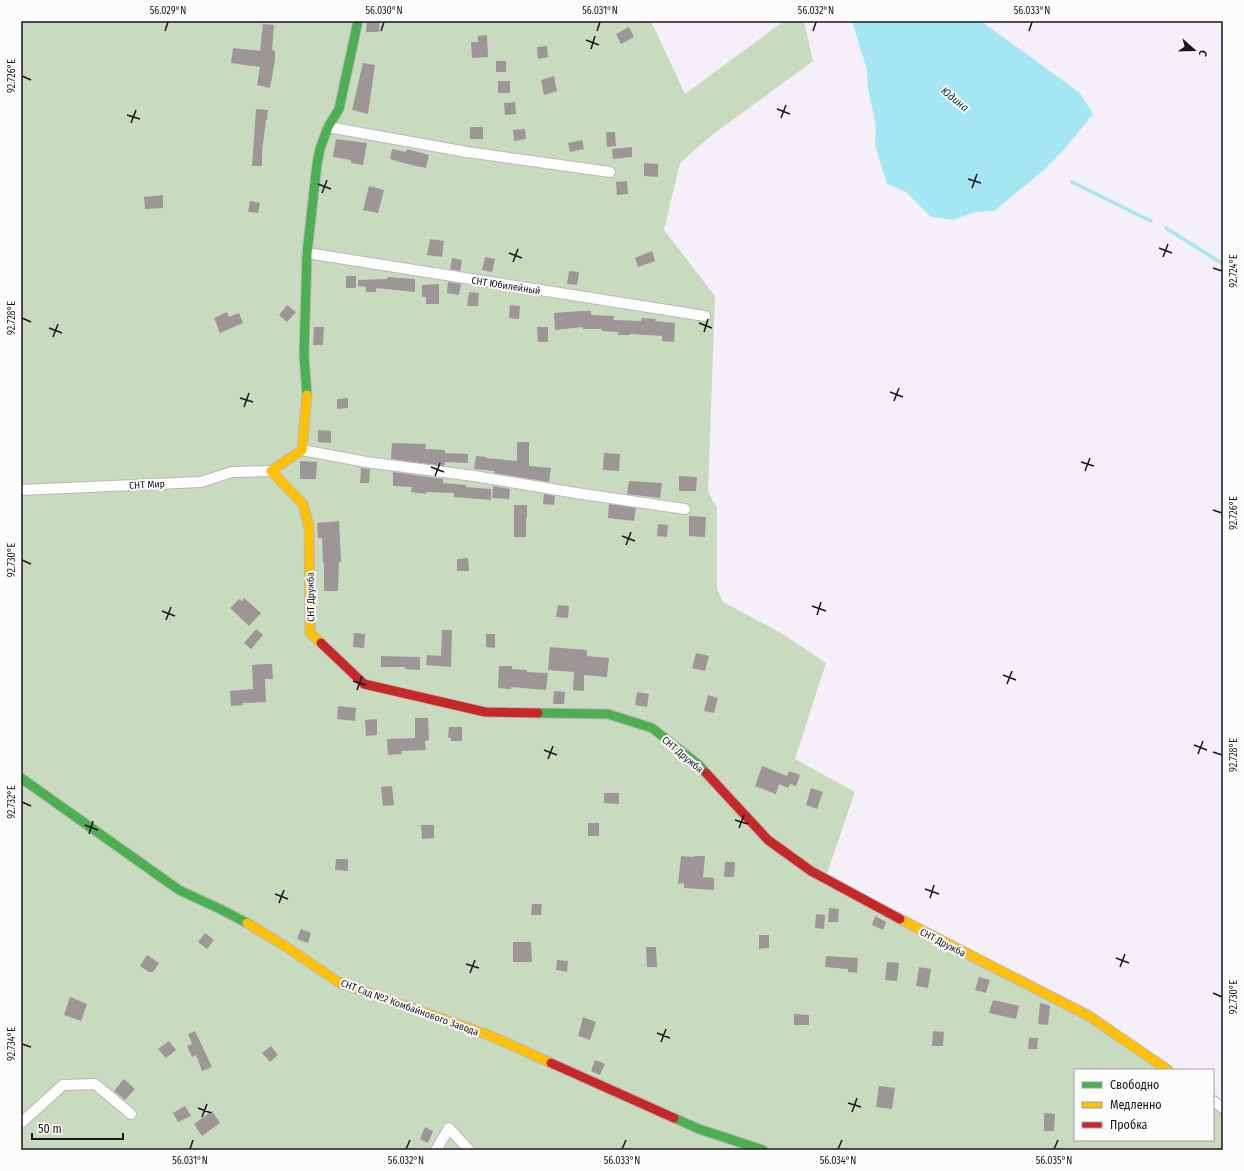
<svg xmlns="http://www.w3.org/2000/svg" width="1244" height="1171" font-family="'Fira Sans Condensed',sans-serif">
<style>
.green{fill:#c9dbbe}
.water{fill:#a4e7f2}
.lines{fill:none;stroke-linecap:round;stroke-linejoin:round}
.stream{stroke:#a4e7f2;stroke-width:3.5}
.building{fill:#9d9596}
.street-casing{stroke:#bab5bf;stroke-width:12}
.fast-casing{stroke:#bab5bf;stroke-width:11}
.slow-casing{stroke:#bab5bf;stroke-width:11}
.jam-casing{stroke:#bab5bf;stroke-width:11}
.street{stroke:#fdfdfe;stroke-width:10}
.fast{stroke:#4caf50;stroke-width:9}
.slow{stroke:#ffc107;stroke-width:9}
.jam{stroke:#c62828;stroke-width:9}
.ticks{fill:none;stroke:#1a141f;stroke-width:1.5}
.labels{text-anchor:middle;stroke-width:4;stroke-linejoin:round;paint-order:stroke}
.street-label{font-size:10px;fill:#1a141f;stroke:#fcfcfc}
.water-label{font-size:11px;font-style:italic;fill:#003236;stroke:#fcfcfc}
.neatline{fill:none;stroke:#1a141f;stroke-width:1.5}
.ticks-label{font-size:10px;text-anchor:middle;fill:#1a141f}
</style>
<rect width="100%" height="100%" fill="#f4eff9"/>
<!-- green -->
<path class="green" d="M21,21h630l34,73 99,-73h20l9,40 -105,77 -28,25 -16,67 51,66 -7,196 9,16v81l6,13 58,31 45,30 -31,96 60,33 -31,90 262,138 74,50h-85v70h138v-34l10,7v37h-1202z"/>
<!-- water -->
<path class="water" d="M852,21h129l99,72 13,21 -26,32 -23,24 -50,41 -19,1 -22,8 -22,-3 -25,-25 -19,-8 -12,-39 1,-19 -8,-37 -1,-19z"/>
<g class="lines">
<!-- stream -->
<path class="stream" d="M1072,182l79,39
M1166,228l57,36"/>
</g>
<!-- building -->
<path class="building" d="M367,21h13l-1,11h-13z
M263,24l11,1 -2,25 3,1v9l-5,28 -13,-3 3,-18 -29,-4 2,-15 27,3z
M629,27l5,10 -13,7 -5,-10z
M487,35l1,22 -16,1 -1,-16h7v-6z
M547,46l1,11 -10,2 -1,-12z
M496,61h10v11h-10z
M363,63l12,2 -7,49 -16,-4z
M554,76l3,15 -13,4 -3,-15z
M498,81h12v12h-12z
M515,102l1,12 -11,1 -1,-12z
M256,109l12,1 -1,10h-1l-4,32v14h-10z
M470,127h13v12h-13z
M525,129l1,10 -12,2 -1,-11z
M606,132h9l1,14 -9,1z
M336,139l31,4 -4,22 -12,-2v-3l-18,-3z
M582,140l2,9 -14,3 -2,-9z
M632,147v10l-19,2 -1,-10z
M392,149l14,3 1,-3 22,6 -3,13 -15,-3 -21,-6z
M644,163l14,1v13l-14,-1z
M627,181l1,13 -11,1 -1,-13z
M369,186l15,4 -6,23 -15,-3z
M163,195v13l-18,1 -1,-12z
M250,201l10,2 -2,10 -10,-1z
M430,239l14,2 -2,16 -15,-2z
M652,251l3,10 -17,6 -3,-9z
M485,257l10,2 -3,13 -10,-2z
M452,258l10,2 -2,11 -10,-2z
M569,271l10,1 -2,13 -10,-1z
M346,276h10v12h-10z
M388,277l27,2v13l-39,-4v4h-10v-5l-8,-1v-6l29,-1z
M448,282l13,2 -2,11 -12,-2z
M439,284v20h-13v-7h-4v-12z
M469,292l10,1 -1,13h-11z
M287,305l9,7 -9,10 -8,-7z
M510,305l10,1 -1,13 -10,-1z
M581,311h10v4l23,1v4l27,1 1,-3 14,1 -1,2 20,2 -1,19 -12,-1v-5l-32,-2 -1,1h-11v-3l-16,-1v-2h-19v-2l-28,3 -1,-17z
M227,312l2,5 10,-4 4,10 -23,10 -6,-15z
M314,327h10l-1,18h-10z
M537,327h11v15h-10z
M348,398v10l-11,1v-10z
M318,430l13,1v12l-13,-1z
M517,442h12v24l22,2 -2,14 -55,-9 1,-2 -21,-2 2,-13 10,1v1l31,3z
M392,443l34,1 -1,5 20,1v3l23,1v9l-23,-1 -1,4 -53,-7z
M604,453l16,1 -1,17 -16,-1z
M301,461l16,1 -1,17h-16v-17z
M361,468l9,1 -1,14h-9z
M393,472l50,7v4l23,2v2l25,2v11l-37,-3v-4l-28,-1v2l-15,-2 1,-5 -19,-1z
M679,476l18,1 -1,14h-17z
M629,481l33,2 -2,15 -33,-4z
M493,486l17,3 -1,10 -17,-1z
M544,494l11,2 -1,9 -11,-1z
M609,504l27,4 -2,13 -26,-3z
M514,505h13v13h-1v19h-12z
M689,516l17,1 -1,20 -16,-1z
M339,521l2,41h-2l-1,29h-14v-28h-1l-1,-25h-4l-1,-15z
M658,524l10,1 -1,12 -10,-1z
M468,558l1,13h-12v-12z
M244,598l17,15 -12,13 -19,-18 9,-9 3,2z
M558,605l11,1 -1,12 -12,-1z
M256,629l7,6 -12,14 -7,-6z
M442,630h10l-1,37 -25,-2 1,-10 14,1z
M354,633l11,1 -1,14 -11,-1z
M486,634h9v14l-9,-1z
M550,647l37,3v6l22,2 -2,19 -23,-2v16l-11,-1 1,-18 -26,-2z
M696,653l13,3 -4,15 -13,-3z
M381,656l39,1v13l-15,-1v-2h-24z
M264,664h8l1,15h-8l1,23 -23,1v2l-12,1 -1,-15 23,-2 -1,-24z
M499,666h13v3l15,1v2l21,1 -2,17 -35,-3v2l-13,-1z
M554,691l11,1 -1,12h-11z
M637,692l12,2 -2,13 -12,-2z
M708,695l10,3 -4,15 -10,-2z
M338,706l18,2 -1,13 -18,-2z
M415,718h13l1,22 -4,1 1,9 -25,1 1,3 -14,1 -1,-16 28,-1z
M377,719v16l-11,1 -1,-16z
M449,727h13v14h-11v-3h-3z
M762,766l25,10 2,-5 11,4 -4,11 -6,-2 -2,4 -9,-4 -3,10 -21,-8z
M392,786l2,19 -11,1 -2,-19z
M811,788l12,4 -6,17 -11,-4z
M604,793h15v11l-15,-1z
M588,823h11v13h-11z
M421,825h13v13l-12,1z
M681,856l13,1v-1h11l-2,21 11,1v12l-30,-2v-5l-6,1z
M336,859h12v12l-13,-1z
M725,862h10l-1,15h-10z
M532,904h10l-1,11h-10z
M829,908l10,1 -1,13h-10z
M816,914l9,1 -1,14 -9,-1z
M875,916l11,6 -3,8 -11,-5z
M301,929l10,4 -3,10 -11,-4z
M205,933l9,7 -7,9 -9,-7z
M759,935h10v13l-10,1z
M513,942h18l1,20h-19z
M646,947h10l1,20h-10z
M147,955l12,8 -6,9h-4l-9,-6z
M826,956l32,2 -1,15 -9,-1v-3l-23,-2z
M557,960l11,1 -1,11 -11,-2z
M887,962l12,1 -2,18 -12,-1z
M919,967l12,2 -3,19 -12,-2z
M979,977l11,3 -4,13 -11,-3z
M70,997l17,7 -6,17 -17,-6z
M993,1000l26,6 -3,13 -27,-6z
M1040,1003l5,1 5,2 -2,19 -10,-1z
M794,1014l15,1v10h-15z
M583,1017l13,5 -6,18 -12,-4z
M195,1031l17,36 -10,4 -6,-16 -4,2 -5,-11 5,-2 -4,-10z
M933,1031l11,1 -1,14h-11z
M1029,1038h9l-1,11h-9z
M169,1041l7,9 -10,8 -8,-9z
M271,1046l7,9 -8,7 -8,-9z
M595,1060l10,4 -5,11 -9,-4z
M124,1079l11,10 -10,11 -11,-9z
M879,1086l16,2 -3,21 -16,-2z
M185,1106l6,10 -13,6 -5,-9z
M212,1111l8,12 -18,13 -8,-12z
M1044,1113l11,1 -1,17h-10z
M425,1127l8,4 -5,12 -8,-4z"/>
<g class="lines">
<!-- street casing -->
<g class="street-casing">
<path id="street" d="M328,127l139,25 143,20
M307,253l398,63
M302,450l64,12 108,14 102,17 109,16
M21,490l180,-8 31,-10 39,-1
M1213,1101l10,7
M21,1123l42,-38 32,-1 36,30
M436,1150l13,-22 20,22"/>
</g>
<!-- fast casing -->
<g class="fast-casing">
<path id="fast" d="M307,395l-3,-40 3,-102 10,-89 3,-15 8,-22 11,-18 19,-88
M538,713l70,1 44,14 47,37 7,8
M21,778l158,112 41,19 27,14
M674,1118l25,11 64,21"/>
</g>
<!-- slow casing -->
<g class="slow-casing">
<path id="slow" d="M307,395l-5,55 -31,21 32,33 6,23 1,106 11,10
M900,919l189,97 79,54
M247,923l38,23 55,37 151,53 60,27"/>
</g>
<!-- jam casing -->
<g class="jam-casing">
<path id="jam" d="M321,643l43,41 121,28 53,1
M706,773l62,67 43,31 89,48
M551,1063l123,55"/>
</g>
<!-- street -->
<use href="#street" class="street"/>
<!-- fast -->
<use href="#fast" class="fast"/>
<!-- slow -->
<use href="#slow" class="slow"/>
<!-- jam -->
<use href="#jam" class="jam"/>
</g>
<!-- ticks -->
<path class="ticks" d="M165,31l3,-9M381,31l3,-9M597,31l3,-9M813,31l3,-9M1029,31l3,-9M586,40l13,5M591,49l4,-13M22,76l9,4M777,109l13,5M127,115l13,4M781,118l5,-13M131,123l5,-13M968,179l13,4M318,184l13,5M972,188l5,-14M322,193l5,-13M1159,248l13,5M509,253l13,5M1163,257l5,-13M513,262l5,-13M1213,268l9,3M22,318l9,4M699,323l13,5M49,328l13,5M704,332l4,-13M53,337l5,-13M890,392l13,5M240,398l13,4M894,401l5,-13M244,407l5,-14M1081,462l13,4M431,467l13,5M1085,471l5,-13M435,476l5,-13M1213,510l9,3M622,536l13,5M626,545l5,-13M22,560l9,4M812,606l14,5M162,611l13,5M817,615l4,-13M166,620l5,-13M1003,675l13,5M353,681l13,4M1007,684l5,-13M357,690l5,-14M1194,745l13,5M544,750l13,5M1213,752l9,3M1198,754l5,-13M548,759l5,-13M22,802l9,4M735,820l13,4M85,825l13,5M739,828l5,-13M89,834l4,-13M925,889l14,5M275,894l13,5M930,898l4,-13M279,903l5,-13M1116,958l13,5M466,964l13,4M1120,967l5,-13M470,973l5,-13M1213,993l9,4M657,1033l13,5M661,1042l5,-13M22,1044l9,3M848,1103l13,4M198,1108l13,5M852,1112l5,-14M202,1117l5,-13M190,1149l3,-9M406,1149l4,-9M622,1149l4,-9M838,1149l4,-9M1054,1149l4,-9"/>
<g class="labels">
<!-- street labels -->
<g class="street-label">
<text transform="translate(506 285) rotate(9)" y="4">СНТ Юбилейный</text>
<text transform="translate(147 484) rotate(-3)" y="4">СНТ Мир</text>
<text transform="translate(310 597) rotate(-91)" y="4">СНТ Дружба</text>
<text transform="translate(683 754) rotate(40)" y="4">СНТ Дружба</text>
<text transform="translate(943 942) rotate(27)" y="4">СНТ Дружба</text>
<text transform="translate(410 1007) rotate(20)" y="4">СНТ Сад №2 Комбайнового Завода</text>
</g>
<!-- water labels -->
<g class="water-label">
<text transform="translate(955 99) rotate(39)" y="4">Юдина</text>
</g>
</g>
<!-- border -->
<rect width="1244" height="1171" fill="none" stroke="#fcfcfc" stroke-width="44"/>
<!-- legend -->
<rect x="1074" y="1069" width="140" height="72" fill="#fcfcfc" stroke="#a29fa4"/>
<rect x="1082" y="1082" width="20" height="6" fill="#4caf50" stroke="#a29fa4"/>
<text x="1110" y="1089" font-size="12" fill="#1a141f">Свободно</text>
<rect x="1082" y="1102" width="20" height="6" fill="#ffc107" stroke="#a29fa4"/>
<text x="1110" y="1109" font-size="12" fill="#1a141f">Медленно</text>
<rect x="1082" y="1122" width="20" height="6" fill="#c62828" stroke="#a29fa4"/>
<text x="1110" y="1129" font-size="12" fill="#1a141f">Пробка</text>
<!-- north arrow -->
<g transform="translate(1194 50) rotate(110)" stroke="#fcfcfc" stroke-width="3" paint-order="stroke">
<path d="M0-3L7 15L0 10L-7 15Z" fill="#1a141f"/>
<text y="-6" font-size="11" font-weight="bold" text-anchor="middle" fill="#1a141f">С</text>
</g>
<!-- scale -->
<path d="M32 1133v6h91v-6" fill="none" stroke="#1a141f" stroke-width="2"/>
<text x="38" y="1133" font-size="12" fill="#1a141f" stroke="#fcfcfc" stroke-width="3" paint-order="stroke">50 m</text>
<rect x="22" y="22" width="1200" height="1127" class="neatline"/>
<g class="ticks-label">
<text x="168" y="14">56.029°N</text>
<text x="384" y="14">56.030°N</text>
<text x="600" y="14">56.031°N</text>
<text x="816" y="14">56.032°N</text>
<text x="1032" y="14">56.033°N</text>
<text transform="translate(11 76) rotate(-90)" y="4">92.726°E</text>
<text transform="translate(1233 271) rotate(-90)" y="4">92.724°E</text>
<text transform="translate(11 318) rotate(-90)" y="4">92.728°E</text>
<text transform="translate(1233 513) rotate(-90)" y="4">92.726°E</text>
<text transform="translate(11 560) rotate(-90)" y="4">92.730°E</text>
<text transform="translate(1233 755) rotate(-90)" y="4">92.728°E</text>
<text transform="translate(11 802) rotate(-90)" y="4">92.732°E</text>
<text transform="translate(1233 997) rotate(-90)" y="4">92.730°E</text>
<text transform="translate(11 1044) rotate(-90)" y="4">92.734°E</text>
<text x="190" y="1164">56.031°N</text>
<text x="406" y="1164">56.032°N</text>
<text x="622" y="1164">56.033°N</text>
<text x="838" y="1164">56.034°N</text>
<text x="1054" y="1164">56.035°N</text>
</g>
</svg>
